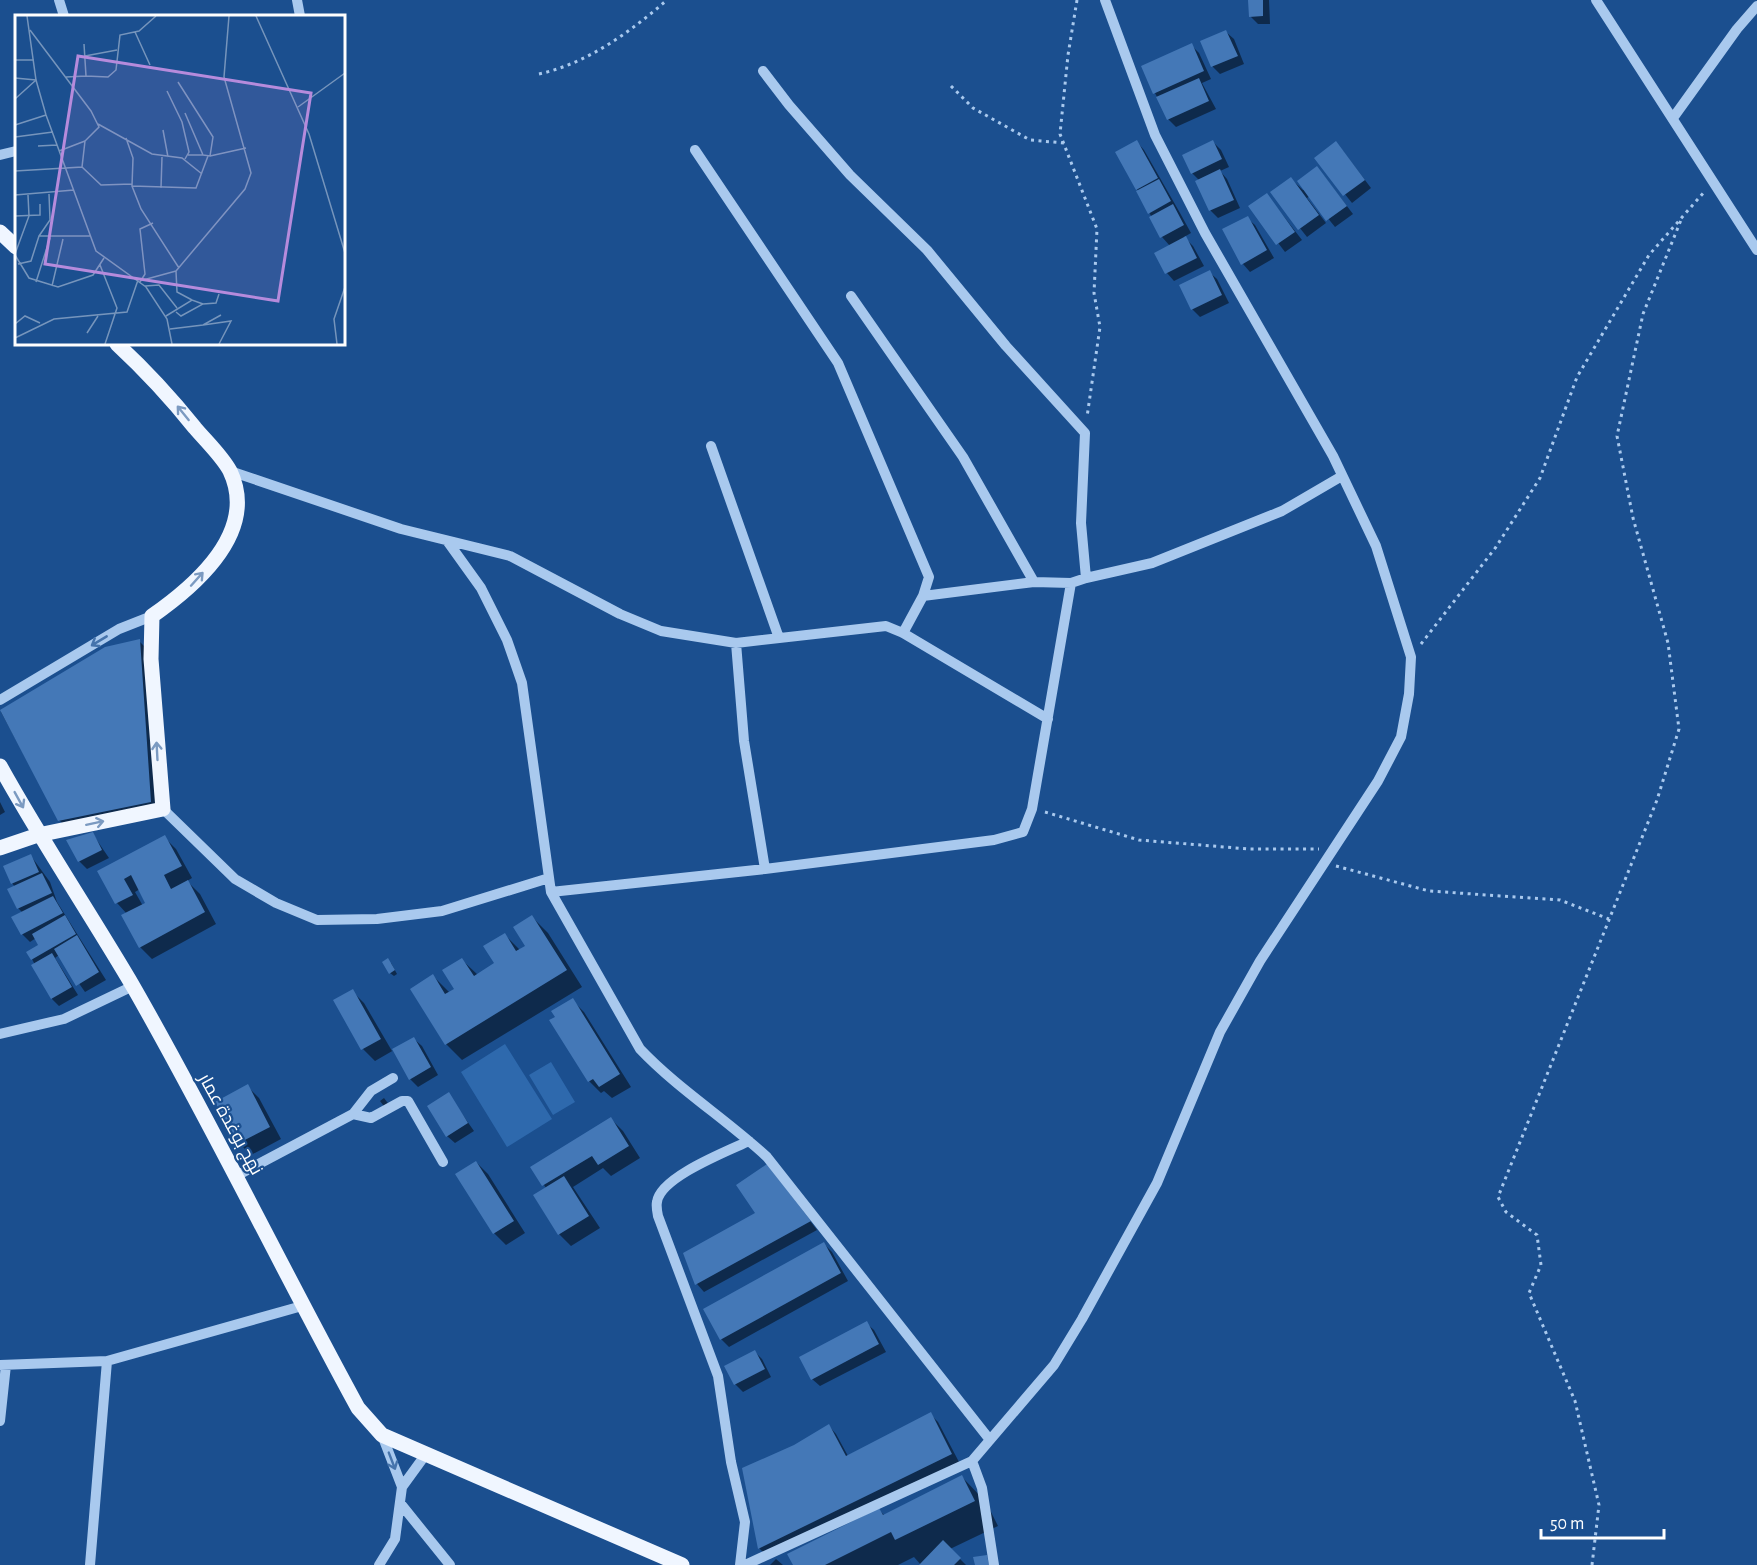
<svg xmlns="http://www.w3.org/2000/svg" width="1757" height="1565" font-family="'Alegreya Sans',Cairo,sans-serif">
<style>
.green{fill:#2e69ad}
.shadow{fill:#0007;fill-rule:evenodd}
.building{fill:#4478b7}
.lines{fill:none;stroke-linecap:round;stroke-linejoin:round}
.path{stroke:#a9c9ee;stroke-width:3;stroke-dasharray:3 4.5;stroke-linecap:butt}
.minor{stroke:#a9c9ee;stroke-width:10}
.major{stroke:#f0f6ff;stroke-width:15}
.oneway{stroke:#7b9ac1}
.oneway2{stroke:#4674ac}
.labels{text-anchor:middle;stroke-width:4.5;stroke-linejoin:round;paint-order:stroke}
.street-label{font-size:18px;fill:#fff;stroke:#1b4f8f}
.inset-road{fill:none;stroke:#7695bc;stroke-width:1.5}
.view{fill:#b68bdc;fill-opacity:0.15;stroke:#b68bdc;stroke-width:3}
.inset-edge{fill:none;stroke:#fff;stroke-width:3}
</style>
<rect width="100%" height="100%" fill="#1b4f8f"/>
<!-- green -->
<path class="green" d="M505,1044l47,75 -45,28 -46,-75z
M551,1062l24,40 -22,13 -24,-40z"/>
<!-- shadow -->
<path class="shadow" d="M1250,0h19l1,24h-12l-8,-8z
M1226,32l8,7 10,25 -24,10 -7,-7 -11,-25z
M1191,45l8,8 12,26 -9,4 14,26 -40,18 -8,-8 -13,-26z
M1137,142l7,8 36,63 11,20 -7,4 9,9 11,20 -30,15 -7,-8 -11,-19 14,-8 -8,-9 -25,-48z
M1213,142l8,8 8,17 -9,4 7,8 13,29 -22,10 -8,-8 -11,-30 -7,-7z
M1343,151l28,37 -19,15 -36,-45z
M1324,176l29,38 -18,13 -25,-31 -3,2 19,25 -19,14 -35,-44 19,-14 12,11z
M1267,195l35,45 -17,12 -35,-46z
M1247,218l8,7 19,33 -24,14 -7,-8z
M1209,272l8,7 12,24 -29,14 -8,-8z
M139,641l8,8 11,160 -91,19 -8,-8 -58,-108 105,-64z
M0,802l5,10 -5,3z
M92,833l17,25 -22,11 -8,-8z
M164,837l12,12 16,29 -5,3 13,13 16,30 -64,35 -12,-12 -13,-33 -10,-11 -18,-31zM140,889l7,14 -4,3 -8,-14z
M31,856l19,26 7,20 49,78 -21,12 -26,-37 -4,3 23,37 -19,11 -7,-7 -20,-40 8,-14 -4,-7 -6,4 -8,-8 1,-21 -5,-5 -3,-21 -3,-4z
M532,917l16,16 34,54 -120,73 -16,-16 -13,-68 17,17 6,-3 6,-30 16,15 19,-11 7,-30 16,16 7,-4z
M391,963l6,11 -3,2 -4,-3z
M352,991l12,12 28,48 22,-12 8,7 16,29 -20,12 -8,-8 -16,-29 -19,11 -12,-12 -28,-48z
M572,1000l12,12 47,75 -19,11 -8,-7 -3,2 -12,-12z
M247,1086l12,12 22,41 -30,16 -12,-12 -22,-41z
M448,1094l26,37 -19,12 -8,-7z
M384,1098l6,8 -4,3 -6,-8z
M611,1119l12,12 17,27 -29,18 -8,-8 -30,19 27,41 -29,18 -12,-12 -13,-46 -14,-21z
M476,1162l12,12 37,59 -19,12 -12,-12z
M774,1174l43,56 -113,62 -7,-8 -12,-31 72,-40z
M824,1244l8,8 16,29 -119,66 -8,-8z
M866,1323l8,7 12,22 -66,34 -8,-7z
M755,1352l7,7 9,18 -28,15 -8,-8z
M930,1414l8,8 21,40 -192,94 -8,-8 36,-102 34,-20 7,8 12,22z
M962,1477l24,25 12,24 -48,23 16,16h-45l-7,-8 -16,8h-103l84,-55 6,6z
M776,1559l7,6h-13z"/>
<!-- building -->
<path class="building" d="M1248,0h15v16l-14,1z
M1226,30l12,26 -27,11 -11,-26z
M1192,43l12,28 -51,23 -12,-28z
M1199,78l10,23 -42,19 -11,-23z
M1137,140l21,38 -22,12 -21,-38z
M1213,140l9,19 -31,15 -9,-19z
M1336,141l29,39 -22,16 -29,-38z
M1317,166l30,40 -21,15 -29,-40z
M1220,169l14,31 -25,11 -14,-30z
M1291,177l28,38 -21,15 -28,-38z
M1159,179l12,22 -23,13 -12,-23z
M1267,193l28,39 -19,13 -28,-39z
M1173,204l11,21 -24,13 -11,-21z
M1248,216l19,34 -26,15 -19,-36z
M1186,236l11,22 -32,16 -11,-21z
M1210,270l12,25 -31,15 -12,-25z
M140,639l11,163 -93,19 -58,-111 105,-63z
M93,832l9,18 -24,12 -12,-22z
M165,835l17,31 -18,9 7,14 17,-9 17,32 -66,36 -18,-33 24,-12 -14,-28 -7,4 9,16 -18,9 -18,-33z
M31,854l8,18 -28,12 -8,-18z
M42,873l10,20 -35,16 -10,-20z
M53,896l10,17 -42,22 -10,-18z
M65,915l11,19 -45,26 -5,-8 12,-7 -6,-11z
M532,915l35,55 -122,75 -35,-56 23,-15 12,20 9,-5 -12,-19 20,-12 12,18 20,-13 -11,-17 22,-13 11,18 9,-5 -12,-19z
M77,935l22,37 -23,14 -22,-37z
M52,953l20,34 -21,12 -20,-34z
M388,958l7,12 -6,4 -7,-12z
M353,989l28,50 -20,11 -28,-50z
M573,998l47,76 -21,13 -6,-8 -5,3 -39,-62 6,-3 -4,-6z
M414,1037l17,30 -22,13 -17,-31z
M248,1084l22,43 -33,17 -22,-42z
M449,1092l19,31 -22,14 -19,-31z
M611,1117l18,29 -31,19 -6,-9 -50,30 -12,-19z
M476,1161l38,60 -21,13 -38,-60z
M767,1164l44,57 -116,64 -12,-32 72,-40 -19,-28z
M564,1176l25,40 -31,19 -25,-40z
M824,1242l17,31 -121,67 -17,-31z
M867,1321l12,23 -68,36 -12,-23z
M755,1350l10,19 -31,16 -10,-19z
M931,1412l21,42 -194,95 -16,-81 52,-23 35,-21 17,32z
M962,1475l13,26 -80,39 -4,-8 -66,33h-32l-6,-11 92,-46 4,7z
M943,1540l18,18 -7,7h-35z
M987,1555l2,10h-14l-2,-8z"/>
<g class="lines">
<!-- path -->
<path class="path" d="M1077,0l-9,55 -8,79 37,95 -3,64 6,34 -13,90
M539,74c49,-11 91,-42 128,-74
M951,86l22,22 57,32 34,3
M1421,644l75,-97 44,-69 37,-101 72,-122 56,-64
M1045,812l94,28 110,9h70
M1336,866l93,25 131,9 49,19
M1592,1565l7,-60 -24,-104 -46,-108 12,-28 -4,-30 -31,-23 -8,-15 159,-397 22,-71 -11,-86 -35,-125 -16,-82 26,-122 38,-94"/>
<!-- minor -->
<path class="minor" d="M59,0l5,16
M297,0l3,16
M1596,0l161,250
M763,71l26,34 61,70 77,75 79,96 79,87 -4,90 5,55 -15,5 -37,-1
M1673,118l64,-89 20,-23
M695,150l143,213 91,214 -6,19 -20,37
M0,155l16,-4
M851,296l112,161 71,125 -111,14
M711,446l68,192
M230,471l171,58 109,27 110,58 41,17 75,12 150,-17 17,7 145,86
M448,542l33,46 26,52 15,43 29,209 89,157c38,40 86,70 127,108l223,283
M1086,578l66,-15 130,-52 60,-35
M736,643l8,98 21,128
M0,700l119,-71 33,-13
M163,809l72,70 41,24 41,17 60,-1 65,-8 107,-33
M551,892l214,-23 229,-29 29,-8 9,-23 39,-226
M0,1034l64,-15 69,-33
M353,1114l18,4 31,-17h6l35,61
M238,1175l115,-61 18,-23 22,-13
M0,1365l107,-4 195,-55
M0,1421l6,-56
M382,1435l20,52
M400,1503l50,62
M90,1565l17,-204
M379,1565l16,-26 7,-52 24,-33
M740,1565l5,-43 -14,-60 -13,-86 -60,-160c-1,-5 -2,-10 -1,-14 3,-25 71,-51 92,-61
M745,1565l227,-104
M994,1565l-12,-77 -10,-27 82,-96 28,-46 75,-136 63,-151 40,-71 118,-180 23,-44 8,-43 2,-37 -35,-111 -43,-90 -128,-223 -50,-98 -50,-135"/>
<!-- major -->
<path class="major" d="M0,232l16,15
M0,766c42,76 90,147 134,222 79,138 148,281 224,420l24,27 300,130
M0,848l38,-13 125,-26 -12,-150 1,-43c43,-30 107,-84 78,-145 -8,-15 -24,-30 -35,-43 -24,-30 -50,-58 -78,-84"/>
</g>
<!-- one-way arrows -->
<defs><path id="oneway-shaft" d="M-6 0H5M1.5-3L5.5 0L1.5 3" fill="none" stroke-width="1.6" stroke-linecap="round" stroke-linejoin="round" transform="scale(1.5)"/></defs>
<g class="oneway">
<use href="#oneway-shaft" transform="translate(183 413) rotate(-129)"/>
<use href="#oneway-shaft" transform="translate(197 579) rotate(-48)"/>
<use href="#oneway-shaft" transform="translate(157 751) rotate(-93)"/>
<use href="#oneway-shaft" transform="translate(19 800) rotate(61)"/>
<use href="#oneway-shaft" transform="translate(95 823) rotate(-12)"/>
</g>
<g class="oneway2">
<use href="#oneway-shaft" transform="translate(99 641) rotate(149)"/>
<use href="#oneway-shaft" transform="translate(392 1461) rotate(69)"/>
</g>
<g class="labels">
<!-- street labels -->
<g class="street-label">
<text transform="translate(231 1124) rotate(61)" y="6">نهج بوغدة عمار</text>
</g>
</g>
<!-- overview -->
<g transform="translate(15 15)">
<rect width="330" height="330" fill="#1b4f8f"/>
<path class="inset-road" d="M12,1l9,64 10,35 50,136 50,36 21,32 5,25M241,1l53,118 36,119M120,17l15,33M70,41l32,-6M0,45h19M71,61l22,1 8,-7 4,-35 19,-4 17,-15M51,62l20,-1 -2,-32M0,63l21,2M163,67l35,55 -3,19 -7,-1M152,76l15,31 7,30 -4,7M0,84l21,-19M283,92l47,-34M170,98l18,42h-15M83,109l54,30 30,4 20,16M0,110l31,-10M148,115l5,27M0,122l38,-5M111,123l7,20 -1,28 9,23 38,59M23,131l19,-1M44,136l26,-10M195,141l36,-8M67,152l19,18 31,-1M0,156l67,-4 3,-26 14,-14 -8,-16 -61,-81M117,171l64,2 12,-32M146,173l1,-31M0,180l59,-5M0,201l25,-1v-11M24,221l11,-16 -1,-26M0,239l14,-38 -1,-21M0,240l14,23 29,9 35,-12 11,-17M3,249l13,-3 8,-25h51M85,250l17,43 -12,36M128,265l33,-9M21,267l14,-44M125,267l5,-8 -5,-45 13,-6M37,271l11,-47M130,271l14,-1 18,23M177,285l-15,-8 -1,-21 69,-82 6,-16 -27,-96 5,-61M188,289l13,-1 3,-9M151,301l26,-16 11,4 -22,12 -5,-4M0,309l10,-8 15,7M188,310l28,-4 -12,23M155,314l33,-4 18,-10M72,318l11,-17M0,323l39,-19 73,-7 11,-32M322,329l-3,-25 11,-32"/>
<path class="view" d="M63,41l233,37 -33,208 -233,-37z"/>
<rect width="330" height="330" class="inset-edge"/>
</g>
<!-- scale -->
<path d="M1541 1529v9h123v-9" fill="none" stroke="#ffffff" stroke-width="3"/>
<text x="1550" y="1529" font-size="18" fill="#ffffff" stroke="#1b4f8f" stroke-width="4.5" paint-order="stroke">50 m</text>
</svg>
